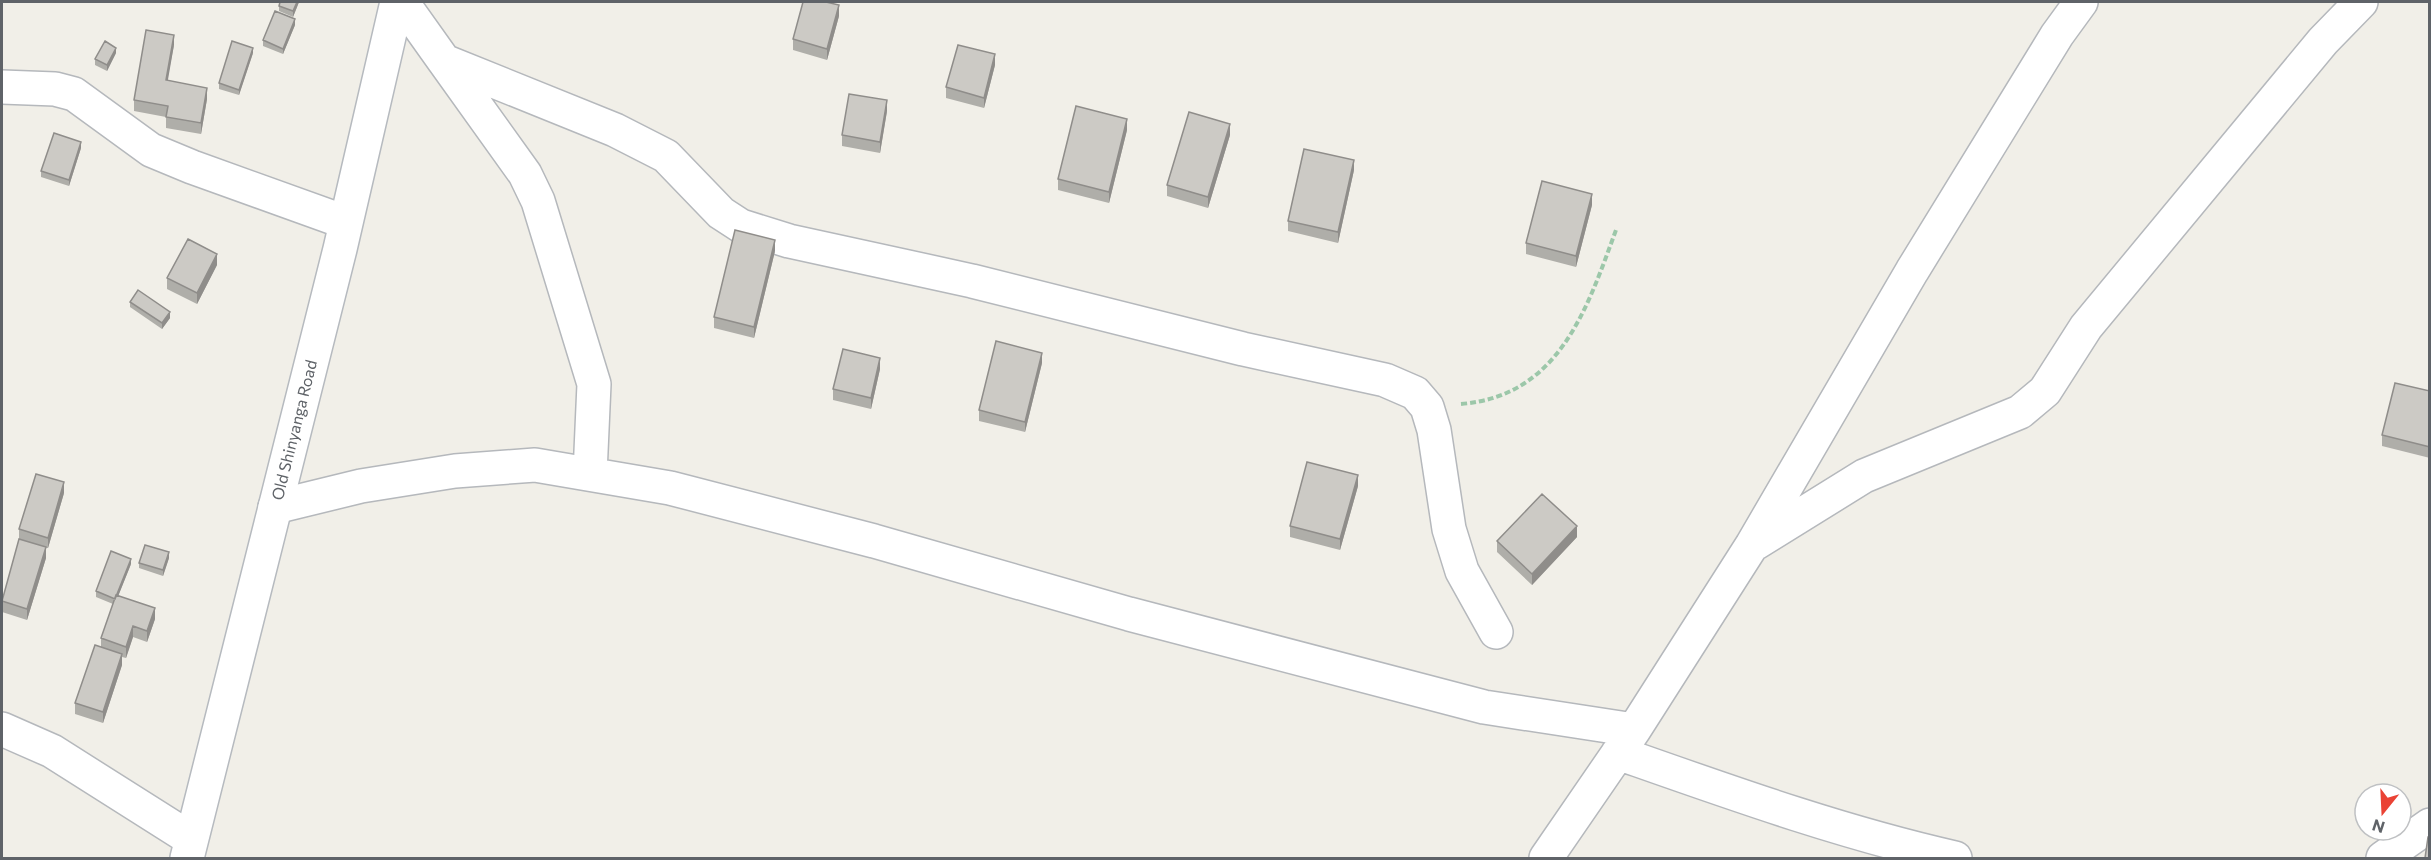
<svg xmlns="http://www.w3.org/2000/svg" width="2431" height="860" font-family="Commissioner,sans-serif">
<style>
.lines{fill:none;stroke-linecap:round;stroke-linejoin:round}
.street-casing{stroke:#b5b8bc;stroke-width:36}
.secondary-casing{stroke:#b6babf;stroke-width:36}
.path{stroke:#9cc7a9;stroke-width:4;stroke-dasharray:6 3;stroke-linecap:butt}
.street{stroke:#fff;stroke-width:33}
.secondary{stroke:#fff;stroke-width:33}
.wall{fill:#afaea9}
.shaded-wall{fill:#8f8d8a}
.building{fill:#cccac5;stroke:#8f8d8a;stroke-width:1.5}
.labels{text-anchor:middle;stroke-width:4.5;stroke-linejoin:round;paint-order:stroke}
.street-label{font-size:16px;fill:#5f6368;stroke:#fff}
</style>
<rect width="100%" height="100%" fill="#f1efe8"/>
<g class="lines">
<!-- street casing -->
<g class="street-casing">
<path id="street" d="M402,2l42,59 171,69 51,26 55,57 20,13 48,15 183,40 271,68 142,31 30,13 12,14 7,23 15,99 13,42 34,61
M444,61l81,113 13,27 56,183 -4,90
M2,87l53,2 19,5 77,56 41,17 153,55
M275,507l86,-21 94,-15 80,-6 135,23 204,53 255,73 355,93 150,23
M1756,543l108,-67 156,-64 25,-21 41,-64 237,-286 38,-39
M2,729l50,22 139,88
M1618,753c111,39 222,79 337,105
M1546,858l88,-128 118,-185 160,-274 145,-236 24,-33
M2383,858l47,-33"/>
</g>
<!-- secondary casing -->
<g class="secondary-casing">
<path id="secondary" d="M187,858l153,-609 57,-247"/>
</g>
<!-- path -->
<path class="path" d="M1461,404c98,-8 126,-95 155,-174"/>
<!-- street -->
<use href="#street" class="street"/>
<!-- secondary -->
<use href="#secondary" class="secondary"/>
</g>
<!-- wall -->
<path class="wall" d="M299,2l-6,15 -14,-6v-5z
M839,16l-12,44 -34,-10v-11z
M295,25l-12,29 -20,-8v-6z
M174,45l-7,36 40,18 -6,35 -35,-6v-11l-32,-6v-11z
M116,53l-9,18 -12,-6v-6z
M253,53l-14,42 -20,-6v-6z
M995,65l-11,43 -38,-10v-11z
M887,111l-7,42 -38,-7v-11z
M1127,130l-18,73 -51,-13v-11z
M1230,135l-22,73 -41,-12v-11z
M81,148l-12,38 -28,-9v-6z
M1354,170l-16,73 -50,-12v-10z
M1592,205l-16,62 -50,-13v-11z
M775,251l-21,87 -40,-10v-11z
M217,265l-20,39 -30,-15v-11z
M130,302l40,16 -8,11 -32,-22z
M1042,363l-17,69 -46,-11v-11z
M880,369l-9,40 -38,-9v-11z
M2430,391v67l-48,-12v-11z
M1358,486l-18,64 -50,-13v-11z
M64,493l-16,55h-2v10l-19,62 -25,-8v-11l17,-62v-10z
M1577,537l-45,48 -35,-33v-11z
M169,558l-6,18 -24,-8v-5z
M131,564l-13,32 37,23 -8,23 -14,-5 -7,21 -4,-1v8l-19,58 -28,-9v-11l26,-56v-9l12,-34 -17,-7v-6z"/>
<!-- shaded-wall -->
<path class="shaded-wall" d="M297,2h2l-6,15v-6z
M839,5v11l-12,44v-11z
M295,19v6l-12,29v-5z
M174,35v10l-8,46v-11z
M116,48v5l-9,18v-6z
M253,48v5l-14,42v-5z
M995,54v11l-11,43v-10z
M207,88v11l-6,35v-11z
M887,100v11l-7,42v-11z
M1127,119v11l-18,73v-11z
M1230,124v11l-22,73v-11z
M81,142v6l-12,38v-6z
M1354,160v10l-16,73v-11z
M1592,194v11l-16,62v-11z
M775,240v11l-21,87v-11z
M217,254v11l-20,39v-11z
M170,312v6l-8,11v-6z
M1042,353v10l-17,69v-10z
M880,358v11l-9,40v-11z
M1358,475v11l-18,64v-11z
M64,482v11l-16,55v-10z
M1577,526v11l-45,48v-11z
M46,547v11l-19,62v-11z
M169,552v6l-6,18v-6z
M131,559v5l-16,40v-5z
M155,608v11l-8,23v-11z
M133,626v11l-7,21v-11z
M122,654v11l-19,58v-11z"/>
<!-- building -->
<path class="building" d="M280,2h17l-4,9 -14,-5z
M803,2h23l13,3 -12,44 -34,-10z
M275,11l20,8 -12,30 -20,-9z
M146,30l28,5 -8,45 41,8 -6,35 -35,-6 2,-11 -34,-6z
M105,41l11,7 -9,17 -12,-6z
M232,41l21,7 -14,42 -20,-7z
M958,45l37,9 -11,44 -38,-11z
M849,94l38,6 -7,42 -38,-7z
M1076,106l51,13 -18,73 -51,-13z
M1189,112l41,12 -22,73 -41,-12z
M54,133l27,9 -12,38 -28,-9z
M1304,149l50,11 -16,72 -50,-11z
M1542,181l50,13 -16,62 -50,-13z
M735,230l40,10 -21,87 -40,-10z
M188,239l29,15 -20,39 -30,-15z
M138,290l32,22 -8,11 -32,-21z
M996,341l46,12 -17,69 -46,-12z
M843,349l37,9 -9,40 -38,-9z
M2395,383l35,8v56l-48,-12z
M1307,462l51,13 -18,64 -50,-13z
M36,474l28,8 -16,56 -29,-9z
M1542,494l35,32 -45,48 -35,-33z
M19,539l27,8 -19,62 -25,-8z
M145,545l24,7 -6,18 -24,-7z
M111,551l20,8 -16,40 -19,-8z
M116,595l39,13 -8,23 -14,-5 -7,21 -25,-9z
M95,645l27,9 -19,58 -28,-9z
M2428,837h2v21h-5z"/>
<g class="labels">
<!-- street labels -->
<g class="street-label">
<text transform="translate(294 430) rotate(-76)" y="6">Old Shinyanga Road</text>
</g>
</g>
<!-- border -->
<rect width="2431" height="860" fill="none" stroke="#5f6368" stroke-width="6"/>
<!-- north arrow -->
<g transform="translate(2383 812) rotate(198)"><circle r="28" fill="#ffffff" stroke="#bfc1c3" stroke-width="1.5"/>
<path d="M0-4.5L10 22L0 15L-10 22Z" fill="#ea4335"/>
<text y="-9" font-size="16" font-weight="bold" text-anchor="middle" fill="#5f6368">N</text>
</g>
</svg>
